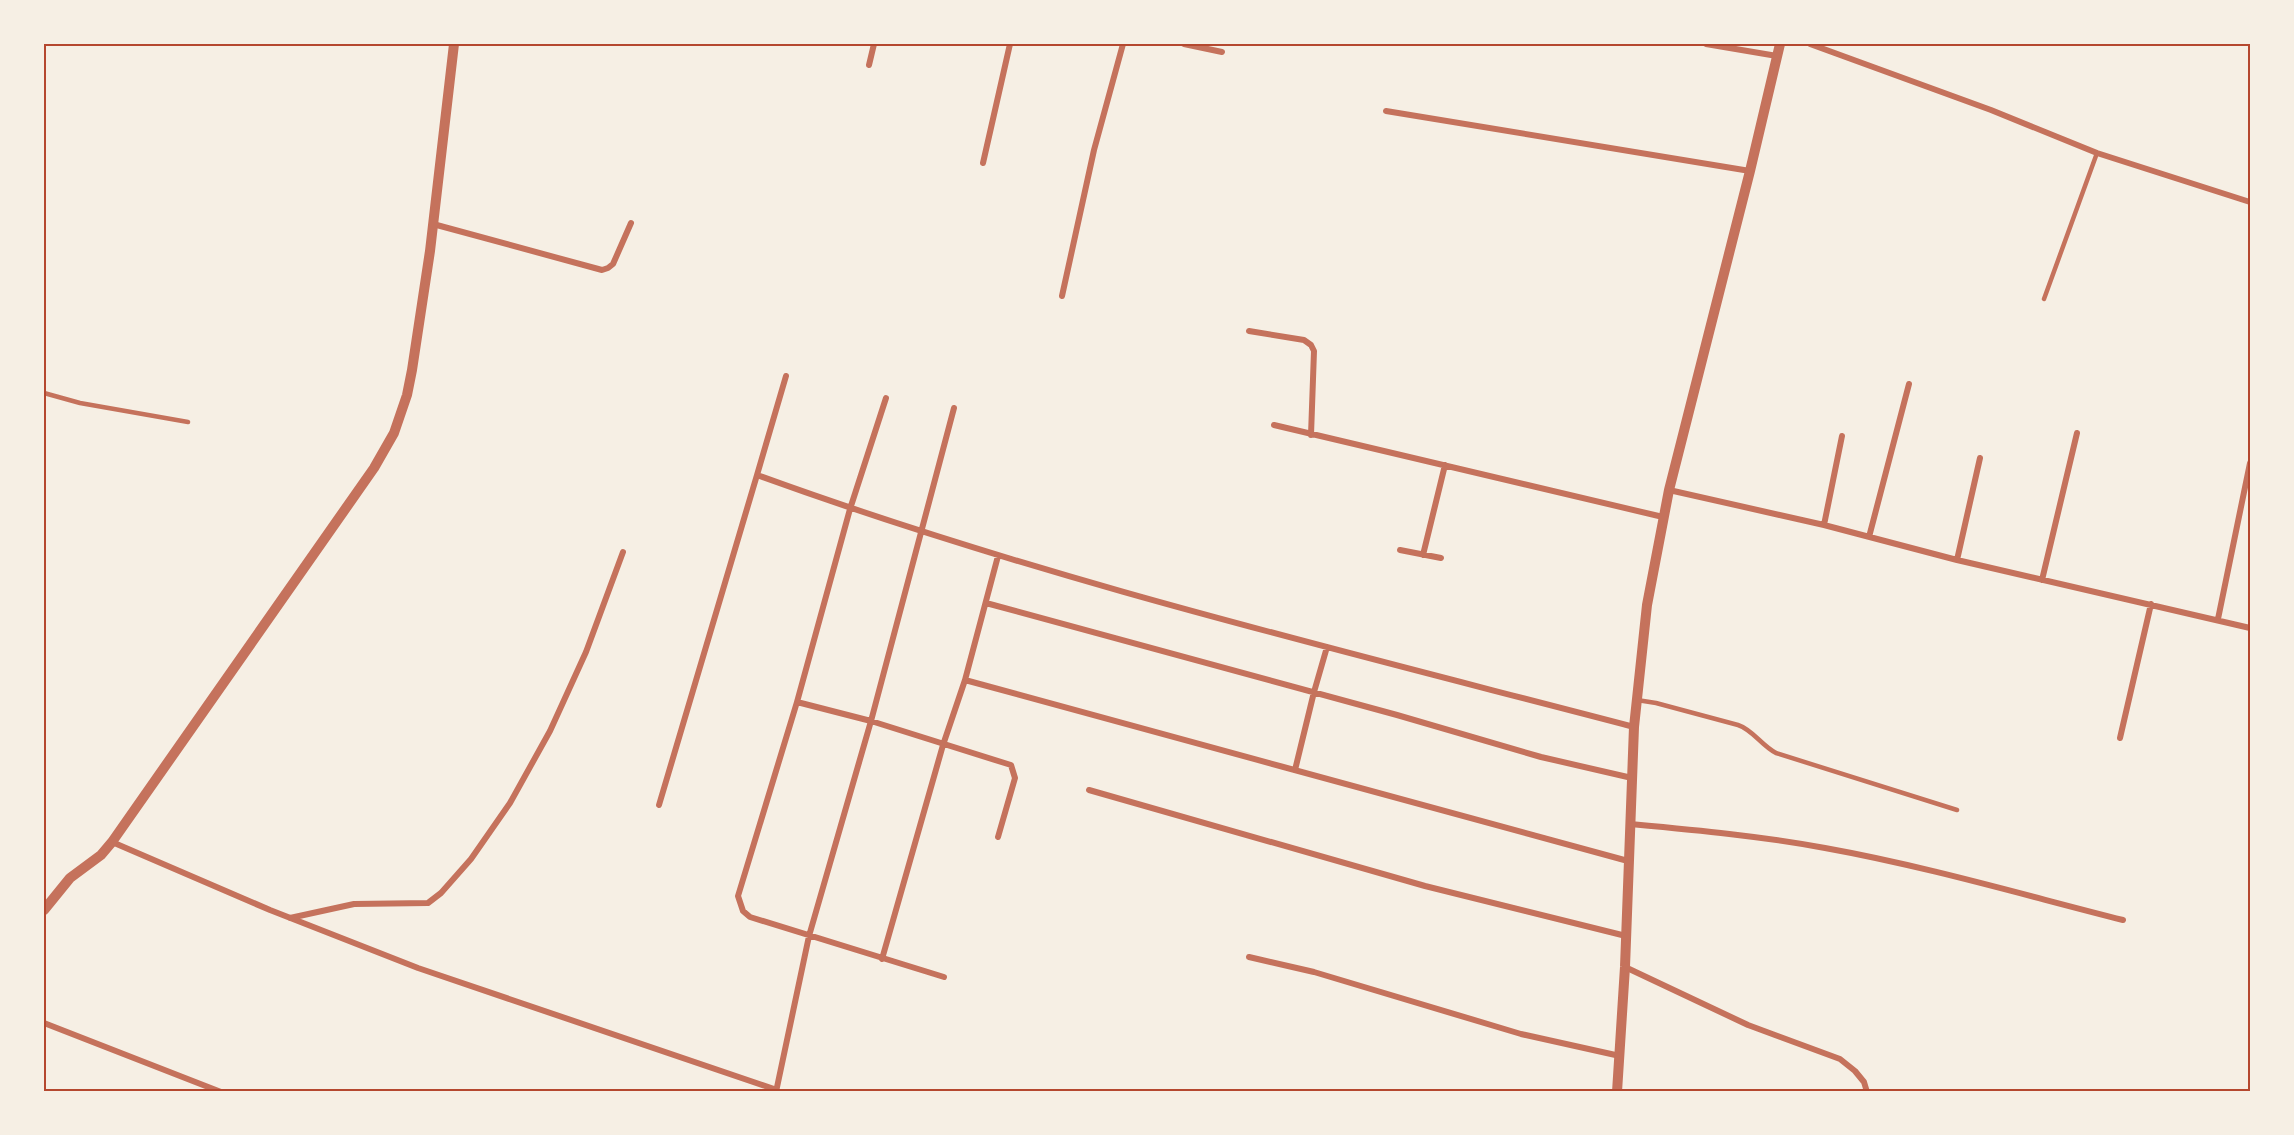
<svg xmlns="http://www.w3.org/2000/svg" width="2294" height="1135" font-family="'PT Sans Narrow',sans-serif">
<style>
.lines{fill:none;stroke-linecap:round;stroke-linejoin:round}
.service{stroke:#c5725c;stroke-width:4.5}
.minor{stroke:#c5725c;stroke-width:6}
.tertiary{stroke:#c5725c;stroke-width:10}
.neatline{fill:none;stroke:#b5482f;stroke-width:2}
</style>
<rect width="100%" height="100%" fill="#f6efe4"/>
<g class="lines">
<!-- service -->
<path class="service" d="M2044,299l53,-146
M44,393l36,10 108,19
M1637,700l19,3 82,22c15,5 23,20 38,28l181,57"/>
<!-- minor -->
<path class="minor" d="M1184,44l38,8
M1706,44l71,12
M1810,44l181,66 106,43 153,49
M869,65l5,-21
M1386,111l364,60
M983,163l27,-119
M433,224l169,46 6,-2 5,-4 18,-41
M1062,296l32,-146 29,-106
M1249,331l55,9 7,5 3,6 -3,84
M886,398l-36,111 -53,193 -59,194 5,15 7,6 194,60
M1274,425l389,92
M757,475l29,-99
M1669,490l155,35 133,35 293,68
M1824,525l18,-89
M1869,537l40,-153
M1400,550l41,8
M1423,555l22,-90
M1957,560l23,-102
M2042,580l35,-147
M986,603l411,112 144,42 91,21
M2218,619l32,-156
M965,680l663,181
M797,702l74,19 140,44 4,13 -17,59
M2120,738l31,-134
M1295,770l19,-78 13,-45
M1089,790l336,96 201,50
M659,805l98,-330c286,104 583,175 877,252
M1630,824c65,6 131,12 195,24 100,18 199,47 298,72
M112,842l158,68 148,58 359,122
M290,918l64,-14 74,-1 13,-10 30,-34 39,-56 40,-72 36,-79 37,-100
M1249,957l65,15 207,62 99,22
M882,959l61,-214 22,-65 33,-124
M1625,967l123,58 92,34 15,12 9,11 3,10
M44,1023l177,69
M776,1092l33,-156 62,-215 83,-313"/>
<!-- tertiary -->
<path class="tertiary" d="M44,910l26,-32 31,-23 11,-13 262,-374 20,-35 13,-38 5,-25 18,-119 24,-207
M1617,1092l8,-125 9,-240 13,-122 22,-115 81,-319 30,-127"/>
</g>
<!-- border -->
<rect width="2294" height="1135" fill="none" stroke="#f6efe4" stroke-width="90"/>
<rect x="45" y="45" width="2204" height="1045" class="neatline"/>
</svg>
